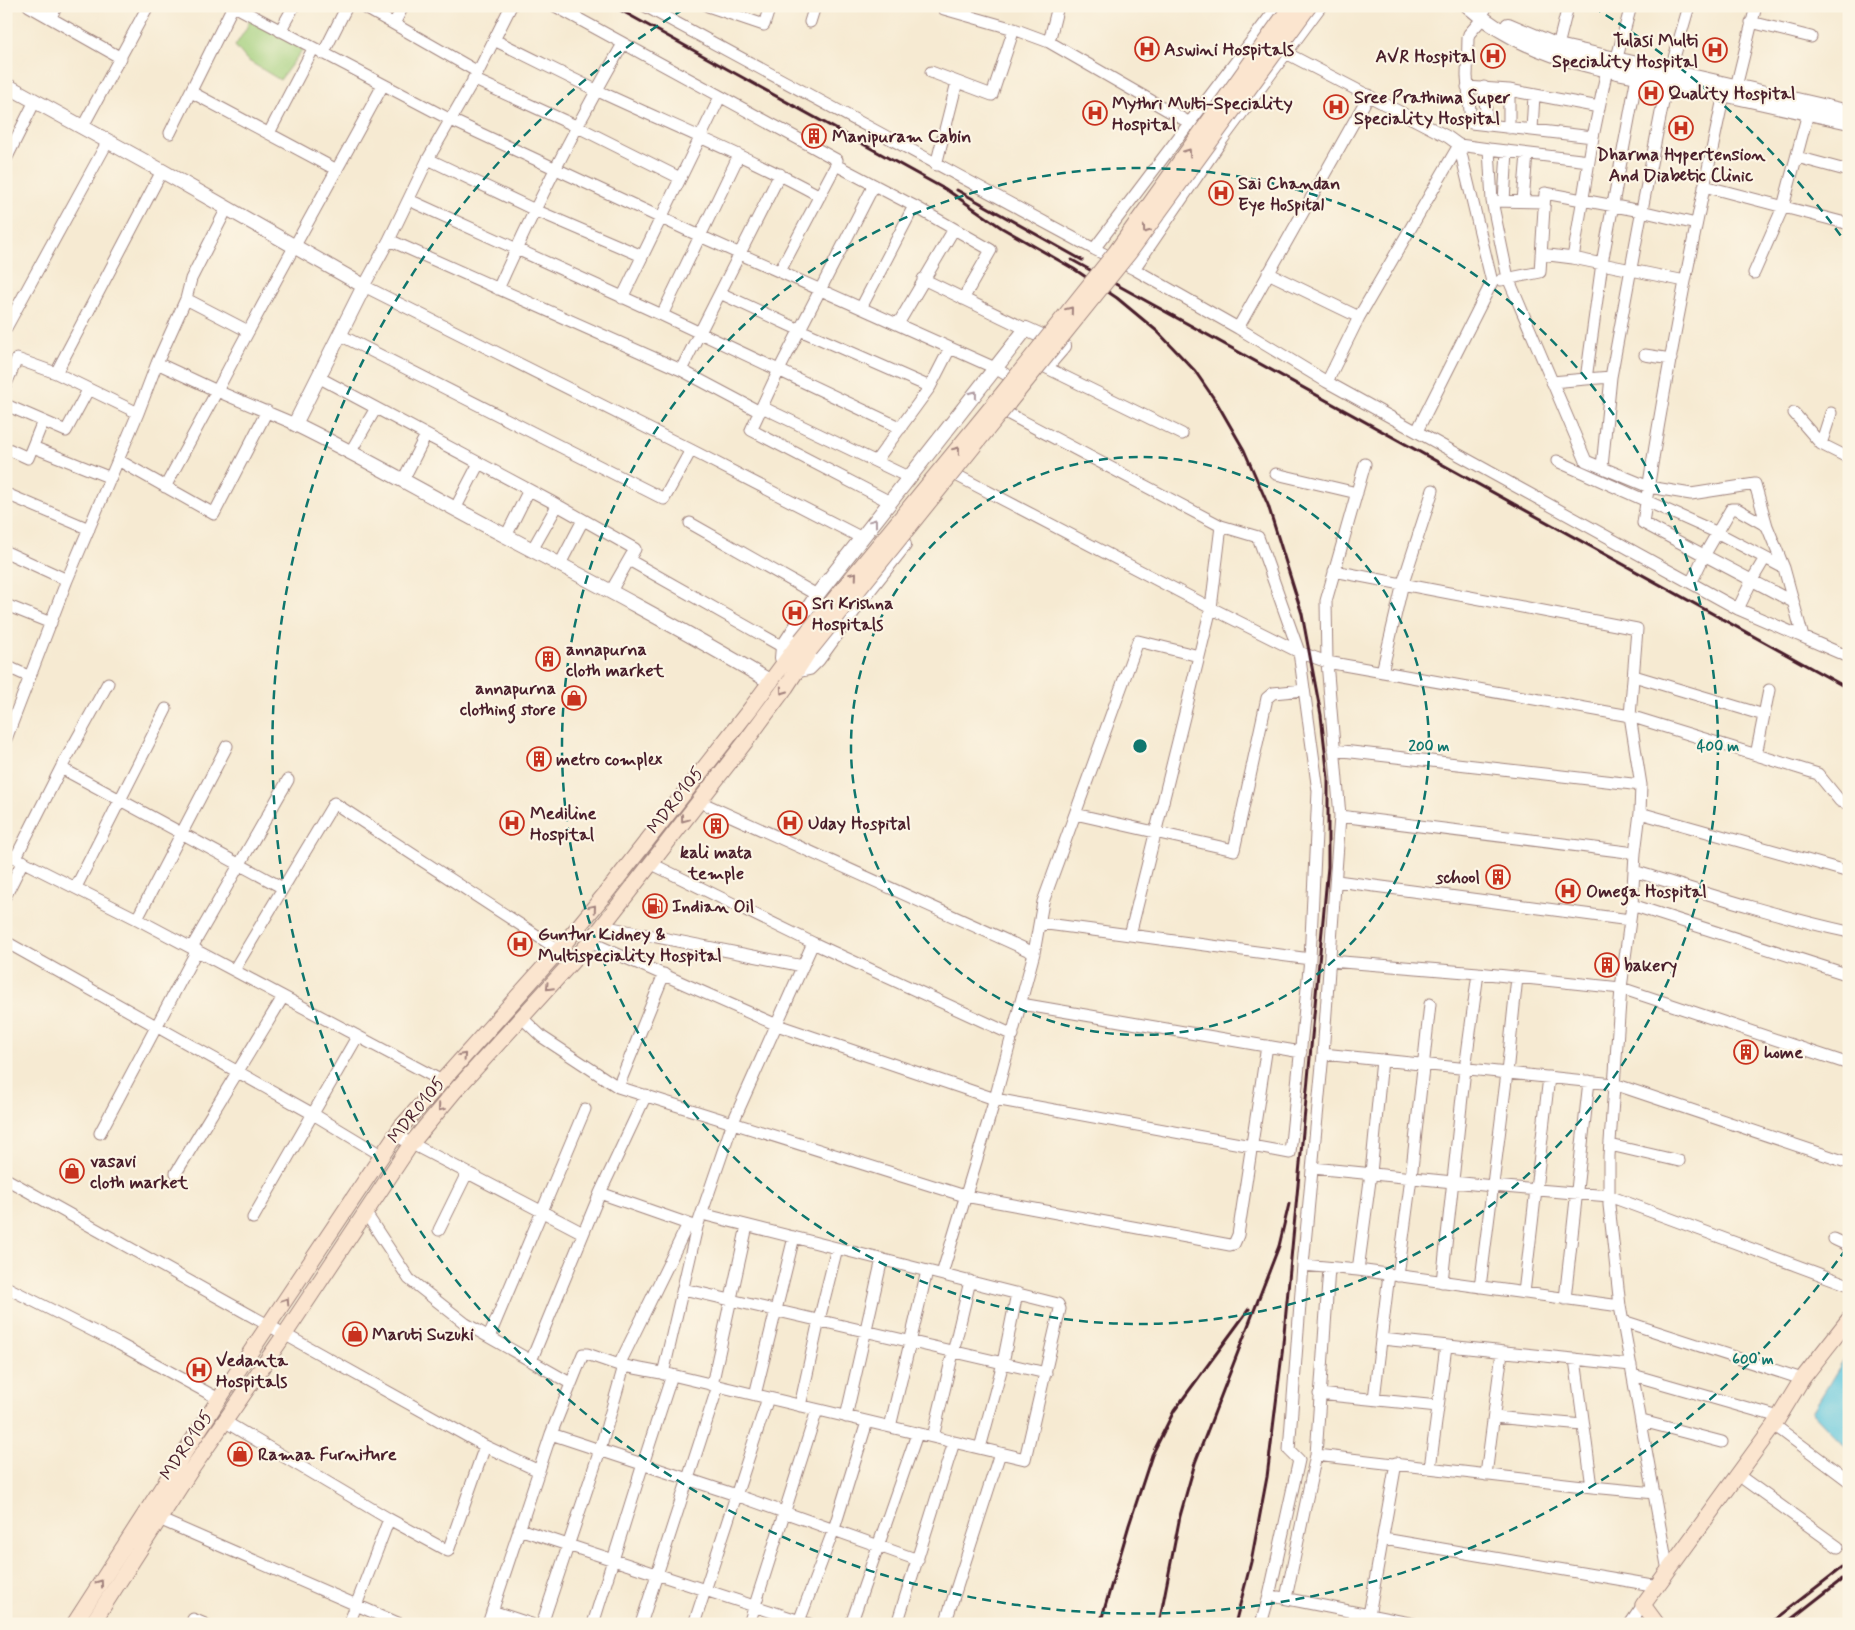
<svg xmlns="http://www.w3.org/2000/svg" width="1855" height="1630" font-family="Mynerve,sans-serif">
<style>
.park{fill:#a2cf7c;stroke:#767754}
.water{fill:#61c7de;stroke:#567384}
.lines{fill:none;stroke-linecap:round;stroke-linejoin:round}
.minor-casing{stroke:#a0847e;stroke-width:13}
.tertiary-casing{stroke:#a0847e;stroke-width:16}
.secondary-casing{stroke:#a0847e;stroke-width:17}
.minor{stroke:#fff;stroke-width:11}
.tertiary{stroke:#fff;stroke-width:14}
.secondary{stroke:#fbe5cf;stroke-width:15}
.rail{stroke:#4a1f2b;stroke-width:3}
.secondary-bridge-casing{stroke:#a0847e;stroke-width:17;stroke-linecap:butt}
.secondary-bridge{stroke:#fbe5cf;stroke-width:15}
.oneway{stroke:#a2827d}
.oneway2{stroke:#ae9aa0}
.ring{fill:none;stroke:#0f766e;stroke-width:2.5;stroke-dasharray:9 6}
.labels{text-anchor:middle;stroke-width:4.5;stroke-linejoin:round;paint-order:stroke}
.poi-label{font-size:18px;font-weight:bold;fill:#4a1f2b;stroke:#fcf5e5;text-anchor:start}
.street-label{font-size:18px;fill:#4a1f2b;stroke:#fcf5e5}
.centre{fill:#0f766e;stroke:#fcf5e5;stroke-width:2.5}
.ring-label{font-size:15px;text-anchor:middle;font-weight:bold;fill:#0f766e;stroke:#fcf5e5;stroke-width:4.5;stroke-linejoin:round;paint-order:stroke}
</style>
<rect width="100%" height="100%" fill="#fcf5e5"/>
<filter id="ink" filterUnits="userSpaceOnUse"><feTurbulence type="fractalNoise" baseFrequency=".02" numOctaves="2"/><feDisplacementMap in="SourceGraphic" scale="10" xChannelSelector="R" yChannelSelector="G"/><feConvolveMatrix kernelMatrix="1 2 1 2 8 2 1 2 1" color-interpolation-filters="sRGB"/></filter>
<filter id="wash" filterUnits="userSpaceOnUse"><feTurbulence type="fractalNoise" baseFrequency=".0096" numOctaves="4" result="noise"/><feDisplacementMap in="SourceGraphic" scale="20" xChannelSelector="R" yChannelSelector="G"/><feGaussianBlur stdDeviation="1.12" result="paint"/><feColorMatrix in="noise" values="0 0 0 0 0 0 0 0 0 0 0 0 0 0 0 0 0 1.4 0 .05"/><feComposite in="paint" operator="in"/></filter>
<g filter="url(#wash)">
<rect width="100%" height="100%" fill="#f6ead2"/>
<!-- park -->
<path class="park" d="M250,19l53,30 -23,31 -33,-20 -12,-14 11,-17z"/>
<!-- water -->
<path class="water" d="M1849,1351v100l-37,-39z"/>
</g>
<g filter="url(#ink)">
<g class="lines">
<!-- minor casing -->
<g class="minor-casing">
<path id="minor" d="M29,6l92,52
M234,6l215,113 251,117 295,132 25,15
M362,6l32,18
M403,6l-9,18 84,48
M511,6l-33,66 -50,87 -39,81 -25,46 327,164 171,88
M555,6l282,154 -1,5 -56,106
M645,6l449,243 40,20 104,59 89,54 411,227 111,48
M708,6l56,19 6,-19
M944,9l70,20 35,13 160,92
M1485,10l1,-4
M50,18l7,-12
M1482,19l-13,15 -1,4 -1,38 4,47 122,14
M810,22l5,-16
M1751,22l60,15
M280,31l14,-25
M494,40c34,16 68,34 102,50 75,35 151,66 224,106
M1049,42l9,-36
M1558,46l10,-40
M1286,53l162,84 11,8 33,137 -75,149
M323,54l24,-48
M1616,61l15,-55
M931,72l61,23 22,-66
M473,79l105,48 102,51
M1467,87l42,3 90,17
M1484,87l3,38
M1736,87l20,-81
M191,92l146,78
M1724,94c-31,142 -60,285 -81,429l150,79
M83,126l65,-120
M1509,128v-38
M1532,130l2,-35
M170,133l63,-127
M269,133l44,-84
M1797,157l52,14
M6,159l29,-58
M428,159l107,51 107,46
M1589,161l-100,-12 3,52 16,77 78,183 63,26 42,7 64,-10 12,42 17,42 19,69
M836,165l78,41
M936,165l21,-83
M874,185l-95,185 -28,60 139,72
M1704,186l145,38
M409,200l253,115 239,113
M1492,201l52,1
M1504,201l3,-50
M1523,201l4,-47
M389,240l292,130 79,42
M1094,249l184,-243
M1541,254l32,4 20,-121 14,-68
M1573,258l112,23
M1134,269l88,-129 99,-134
M1268,273l91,44
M1754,273l29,-66 25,-94
M923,279l103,50
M1501,280l39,-8 5,-79 96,18 55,13
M498,289c38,-84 79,-166 125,-245
M720,293l80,37 130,57
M622,298l98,-201
M186,299l5,-20 36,-71
M861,308l53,-102 77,44 -28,49
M662,315l77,-160
M898,324l56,-95
M6,328l102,-187
M1238,328l131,-233
M340,335l324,164 27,-49
M1645,355l26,4
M157,363l29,-64 62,32
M1045,367l137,67
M681,370l99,-196
M56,373l106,-202
M318,377l232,124 85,48 -24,42
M1611,377l-25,2 16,-116 35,-187
M1327,382l32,-65 100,-172 30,4
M1552,382l34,-3
M6,384l11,-25 39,14 82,40 -71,167 -61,159
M6,405l37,16
M762,407l148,71
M138,413l19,-50 60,28 -52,96
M1794,413l27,31 28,14
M295,424l-78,-33c53,-103 111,-204 166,-306
M1821,444l10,-31
M33,447l78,31
M6,448l22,10 15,-37 23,10 22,-41
M351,451l25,-43
M118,460l96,54 53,-103
M876,461l54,-74 20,-39
M1557,461l161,72 66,35
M1602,467l9,-90 28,-152 28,-143 22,-76
M1276,474l81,19
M958,476l253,132 88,44 28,10 303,54 188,58 22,27 9,3
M403,480l23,-45
M9,495l80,34
M455,509l24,-46
M690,523l127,72
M506,536l23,-46
M532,550l25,-44
M6,552l61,28
M629,560l154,87
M560,564l23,-44
M1334,571l303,58 -7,87 11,69 -1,28 -5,40 -3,52 -11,83 -12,168v49l11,101 48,265
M1691,583l14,-29 26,-45h6l30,17
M6,605l45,18
M1738,609l14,-29 13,-22
M6,666l24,11
M1382,672l21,-89 30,-93
M1634,676l130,39
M1334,750l307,35
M1756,755l13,-65
M61,768l222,120
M698,801l336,152 -39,146 -53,175
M1640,813l209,59
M1075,814l159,36 33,-152 6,-5 31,-3
M1340,816l295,37
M6,853l131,66 305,162
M16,857l45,-89 47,-85
M650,863l163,80 200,92
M1634,871c71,22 142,45 215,61
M1337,881l293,39
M76,887l90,-178
M6,895l17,-34
M1632,905l217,70
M137,919l90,-173
M1040,923l270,36
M602,926l201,40
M1130,935l81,-327 10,-82
M6,942l307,172 68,41
M590,942l187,83 218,74 295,54 20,-194 8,-168 -19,-139 -41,-115 -37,-11 -214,-113
M192,947l96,-167
M1034,953l9,-51 95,-261 61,15
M1330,961l148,12 143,15 228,76
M234,970l100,-167 225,147
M1021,1004l280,48
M521,1017l21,20 76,50 347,109 265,49 4,-1 4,-9 29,-189
M1323,1054l291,30 235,79
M618,1087l46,-113
M100,1133l97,-183
M395,1135l188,98
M1610,1145l69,16
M1313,1168l180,18 116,10 240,89
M176,1173l107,-176
M6,1179l479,267 54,25
M600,1193l46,-98
M365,1212l44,67 57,45 104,59
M253,1218l104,-181
M439,1230l28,-57
M1834,1239l15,7
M1303,1265l55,5 262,36
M1358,1270l13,-97 11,-113
M1398,1276l13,-98 19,-174
M1442,1282l23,-213 13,-96
M6,1287l113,57 100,55
M1480,1287l27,-214 10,-96
M683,1289l363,84
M1524,1293l25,-216
M1565,1299l24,-218
M1623,1321l179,58
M489,1337l96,-228
M1382,1339l249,26
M1575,1359l17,128
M531,1361l69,-168 97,34
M619,1365l69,-141
M663,1374l34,-147 36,-105 80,-179
M1633,1375l146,42
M712,1385l35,-159
M1319,1394l119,12
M755,1395l39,-158
M1374,1399l15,-125
M800,1406l19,-86 18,-72
M846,1417l36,-158
M1494,1417l89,8
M224,1421l165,98 59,32 37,-105
M1642,1421l80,21
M1774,1425l75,56
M890,1427l37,-156
M551,1434l185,61 182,65
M933,1437l37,-156
M980,1448l23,-85 14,-70
M1316,1455l276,32 63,6
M1430,1468l16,-122
M1486,1475l16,-123
M1738,1475l100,72
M159,1519l241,105
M519,1529l290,95
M1384,1539l274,47
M1278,1597l136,27
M1286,1598l30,-143 13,-187
M492,1611l39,13
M1369,1615l27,-152
M193,1619l12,5
M349,1624l40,-105
M488,1624l63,-190 32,-80h4l32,11 53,10 353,84 35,-150 -2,-5 -356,-90
M542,1624l58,-174 24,-84
M593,1624l50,-160 29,-89
M641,1624l77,-238
M694,1624l74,-226
M749,1624l68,-214
M798,1624l36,-95 33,-107
M851,1624l66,-190
M897,1624l57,-182
M945,1624l55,-171
M1261,1624l8,-28 30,-136 -10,-10 14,-185 20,-211 17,-238 -13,-154 -1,-61 39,-137
M1630,1624l13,-19"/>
</g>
<!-- tertiary casing -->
<g class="tertiary-casing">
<path id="tertiary" d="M1468,6c60,54 138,63 214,79 56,12 111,25 167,37
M1508,25l50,21 291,66
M6,85l156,86 202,115 -69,138c72,35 140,75 211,112 89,47 178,94 265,146
M785,662l-3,-4 1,-11 34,-52 209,-266 38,17 -13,15
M795,671l14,-3 9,-9 45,-62 41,-52"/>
</g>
<!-- secondary casing -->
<g class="secondary-casing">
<path id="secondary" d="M74,1624l145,-225 182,-272 158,-177 51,-62 141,-180 50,-68
M92,1624l97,-151 96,-139 126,-190 43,-52 136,-150 156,-201 40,-54 24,-37
M1657,1624l-14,-19 131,-180 28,-46 47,-60"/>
</g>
<!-- minor -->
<use href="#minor" class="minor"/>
<!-- tertiary -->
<use href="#tertiary" class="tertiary"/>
<!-- secondary -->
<use href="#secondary" class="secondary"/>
<!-- rail -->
<path class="rail" d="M613,6l337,186
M944,188l58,40 72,41 43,29 41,34 37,39 22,32 27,47 24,55 34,109 19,101 7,63v89l-46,487 -15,123 -16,85 -16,62
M957,190l125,70
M1072,260l777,429
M1100,1624l29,-99 23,-70 22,-44 75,-102
M1159,1624l21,-108 15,-53 84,-217 10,-42
M1769,1624l80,-62
M1785,1624l64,-50"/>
<!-- secondary-bridge casing -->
<g class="secondary-bridge-casing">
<path id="secondary-bridge" d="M801,640l202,-247 112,-140 176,-247
M810,650l319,-397 180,-247"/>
</g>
<!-- secondary-bridge -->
<use href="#secondary-bridge" class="secondary-bridge"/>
</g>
<!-- one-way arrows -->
<defs><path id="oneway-chevron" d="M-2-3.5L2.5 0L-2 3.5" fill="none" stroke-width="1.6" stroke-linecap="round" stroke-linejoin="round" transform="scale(1.25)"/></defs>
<g class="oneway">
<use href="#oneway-chevron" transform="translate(1188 152) rotate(-55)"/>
<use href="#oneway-chevron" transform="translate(1146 230) rotate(126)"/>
<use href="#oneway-chevron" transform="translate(1070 310) rotate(-51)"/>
<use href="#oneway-chevron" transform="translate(957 450) rotate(-51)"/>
<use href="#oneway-chevron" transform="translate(854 575) rotate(-50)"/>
<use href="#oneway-chevron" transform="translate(783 691) rotate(125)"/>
<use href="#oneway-chevron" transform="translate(684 819) rotate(127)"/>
<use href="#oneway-chevron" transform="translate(593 908) rotate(-50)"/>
<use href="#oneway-chevron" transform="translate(549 987) rotate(133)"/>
<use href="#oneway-chevron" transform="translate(463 1056) rotate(-48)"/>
<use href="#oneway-chevron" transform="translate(441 1108) rotate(130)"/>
<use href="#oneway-chevron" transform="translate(286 1301) rotate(-56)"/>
<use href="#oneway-chevron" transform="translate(100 1583) rotate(-54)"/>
</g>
<g class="oneway2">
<use href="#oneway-chevron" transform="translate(974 394) rotate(-52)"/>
<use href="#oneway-chevron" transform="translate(874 522) rotate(-53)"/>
</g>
</g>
<!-- distance rings -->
<g class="ring">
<circle cx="1140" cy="746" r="289"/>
<circle cx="1140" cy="746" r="578"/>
<path d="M1846 1249A867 867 0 1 1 687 7M1593 7A867 867 0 0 1 1846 243"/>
</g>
<!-- icons -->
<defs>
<g id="hospital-ring" transform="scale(1.25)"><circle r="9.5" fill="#fcf5e5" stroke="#c8321e" stroke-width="1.5"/><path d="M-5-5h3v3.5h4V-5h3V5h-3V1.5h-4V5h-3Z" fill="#c8321e"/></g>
<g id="building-ring" transform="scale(1.25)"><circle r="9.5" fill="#fcf5e5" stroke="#c8321e" stroke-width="1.5"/><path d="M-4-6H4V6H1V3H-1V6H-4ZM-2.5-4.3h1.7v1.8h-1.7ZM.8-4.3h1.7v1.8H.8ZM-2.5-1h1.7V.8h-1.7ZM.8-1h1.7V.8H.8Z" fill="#c8321e"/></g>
<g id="shop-ring" transform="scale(1.25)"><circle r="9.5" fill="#fcf5e5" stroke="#c8321e" stroke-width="1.5"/><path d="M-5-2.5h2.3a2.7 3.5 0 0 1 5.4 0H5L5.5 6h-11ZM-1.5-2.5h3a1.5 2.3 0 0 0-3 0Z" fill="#c8321e"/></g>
<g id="fuel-ring" transform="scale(1.25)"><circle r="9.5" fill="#fcf5e5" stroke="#c8321e" stroke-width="1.5"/><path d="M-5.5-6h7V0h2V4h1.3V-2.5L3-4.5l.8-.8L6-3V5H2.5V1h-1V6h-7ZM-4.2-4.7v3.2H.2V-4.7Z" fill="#c8321e"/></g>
</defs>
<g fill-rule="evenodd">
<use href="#hospital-ring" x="1147" y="49"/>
<use href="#hospital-ring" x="1715" y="50"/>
<use href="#hospital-ring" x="1493" y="56"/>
<use href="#hospital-ring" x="1651" y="93"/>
<use href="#hospital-ring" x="1336" y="107"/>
<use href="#hospital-ring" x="1095" y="113"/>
<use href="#hospital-ring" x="1681" y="128"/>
<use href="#building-ring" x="814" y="136"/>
<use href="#hospital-ring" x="1221" y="193"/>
<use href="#hospital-ring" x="795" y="613"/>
<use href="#building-ring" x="548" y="659"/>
<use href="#shop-ring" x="574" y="698"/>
<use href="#building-ring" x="539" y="759"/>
<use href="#hospital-ring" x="512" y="823"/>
<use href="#hospital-ring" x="790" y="823"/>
<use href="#building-ring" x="716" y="826"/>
<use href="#building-ring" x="1498" y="877"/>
<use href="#hospital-ring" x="1568" y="891"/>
<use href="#fuel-ring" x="655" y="906"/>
<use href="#hospital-ring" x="520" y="944"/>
<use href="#building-ring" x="1607" y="965"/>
<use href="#building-ring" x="1746" y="1052"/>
<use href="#shop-ring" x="72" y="1171"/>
<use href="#shop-ring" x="355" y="1334"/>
<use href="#hospital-ring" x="199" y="1370"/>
<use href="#shop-ring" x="240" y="1454"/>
</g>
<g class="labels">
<!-- poi labels -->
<g class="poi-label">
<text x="1698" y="46" text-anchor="end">Tulasi Multi<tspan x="1698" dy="21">Speciality Hospital</tspan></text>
<text x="1164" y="55">Aswini Hospitals</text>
<text x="1476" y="62" text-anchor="end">AVR Hospital</text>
<text x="1668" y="99">Quality Hospital</text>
<text x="1354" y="103">Sree Prathima Super<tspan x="1354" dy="21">Speciality Hospital</tspan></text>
<text x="1112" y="109">Mythri Multi-Speciality<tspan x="1112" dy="21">Hospital</tspan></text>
<text x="832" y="142">Manipuram Cabin</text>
<text x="1681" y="160" text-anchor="middle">Dharma Hypertension<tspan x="1681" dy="21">And Diabetic Clinic</tspan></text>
<text x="1238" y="189">Sai Chandan<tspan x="1238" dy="21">Eye Hospital</tspan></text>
<text x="812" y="609">Sri Krishna<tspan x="812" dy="21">Hospitals</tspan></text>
<text x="566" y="655">annapurna<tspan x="566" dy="21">cloth market</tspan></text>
<text x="556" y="694" text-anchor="end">annapurna<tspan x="556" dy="21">clothing store</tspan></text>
<text x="556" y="765">metro complex</text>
<text x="530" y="819">Mediline<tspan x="530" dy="21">Hospital</tspan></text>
<text x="808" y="829">Uday Hospital</text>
<text x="716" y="858" text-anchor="middle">kali mata<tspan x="716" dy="21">temple</tspan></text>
<text x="1480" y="883" text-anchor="end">school</text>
<text x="1586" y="897">Omega Hospital</text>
<text x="672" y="912">Indian Oil</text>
<text x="538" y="940">Guntur Kidney &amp;<tspan x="538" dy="21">Multispeciality Hospital</tspan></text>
<text x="1624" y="971">bakery</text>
<text x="1764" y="1058">home</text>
<text x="90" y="1167">vasavi<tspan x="90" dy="21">cloth market</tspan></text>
<text x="372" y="1340">Maruti Suzuki</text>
<text x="216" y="1366">Vedanta<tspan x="216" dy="21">Hospitals</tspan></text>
<text x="258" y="1460">Ramaa Furniture</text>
</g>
<!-- street labels -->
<g class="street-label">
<text transform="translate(675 800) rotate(-52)" y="6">MDR0105</text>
<text transform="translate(416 1110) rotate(-51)" y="6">MDR0105</text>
<text transform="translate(186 1445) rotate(-56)" y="6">MDR0105</text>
</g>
</g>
<circle cx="1140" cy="746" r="8" class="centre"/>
<g class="ring-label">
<text x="1429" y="751">200 m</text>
<text x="1718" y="751">400 m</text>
<text x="1753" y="1364">600 m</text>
</g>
<!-- margin -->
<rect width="1855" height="1630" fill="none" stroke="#fcf5e5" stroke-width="25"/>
</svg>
